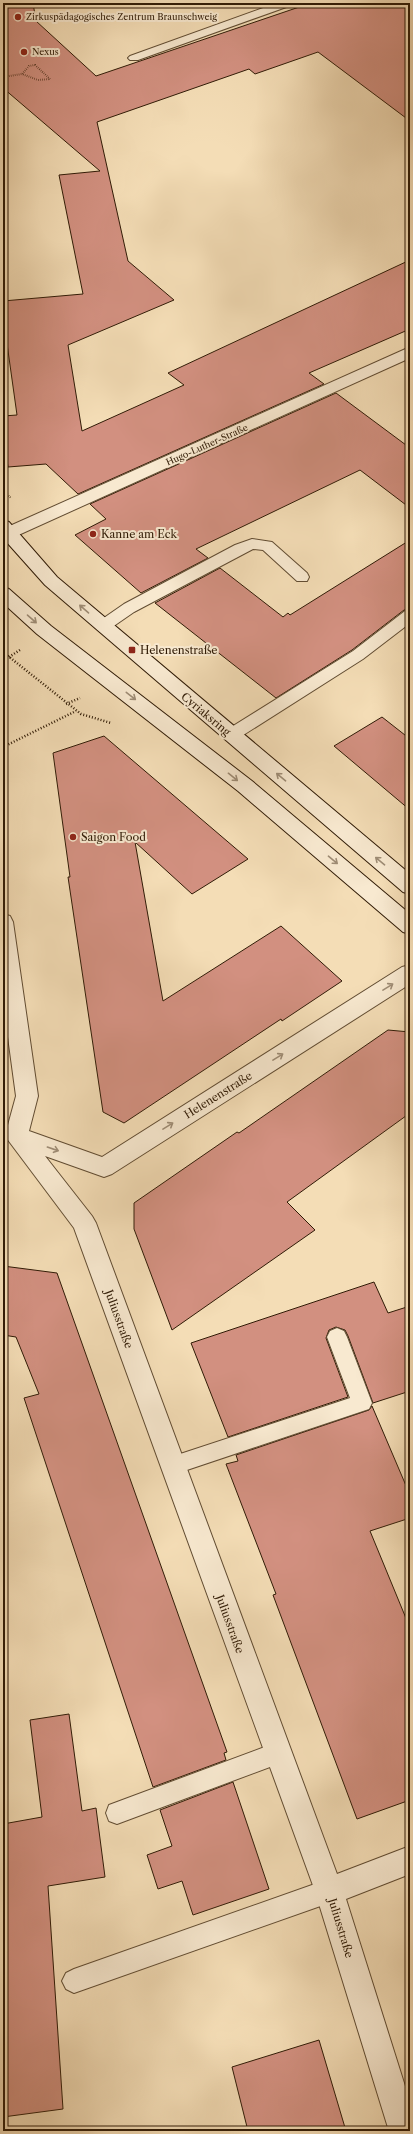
<svg xmlns="http://www.w3.org/2000/svg" width="413" height="2134" font-family="'Libre Caslon Text',serif">
<style>
.building{fill:#d29080;stroke:#301b06}
.lines{fill:none;stroke-linecap:round;stroke-linejoin:round}
.lane-casing{stroke:#614c32;stroke-width:2}
.street-casing{stroke:#614c32;stroke-width:2}
.secondary-casing{stroke:#301b06;stroke-width:2}
.path-far1{stroke:#301b06;stroke-width:2;stroke-dasharray:0.5 1.5;stroke-linecap:butt}
.path{stroke:#301b06;stroke-width:2.5;stroke-dasharray:1 2;stroke-linecap:butt}
.lane{fill:#f8e9d0;fill-rule:evenodd}
.street{fill:#f8e9d0;fill-rule:evenodd}
.secondary{fill:#f8e9d0;fill-rule:evenodd}
.oneway{stroke:#9e8c75}
.poi-dot{fill:#8f2418;stroke:#f8e9d0;stroke-width:1.5}
.labels{text-anchor:middle;stroke-width:4;stroke-linejoin:round;paint-order:stroke}
.far-poi-label{font-size:9px;fill:#301b06;stroke:#f8e9d0;text-anchor:start}
.far-street-label{font-size:9px;fill:#301b06;stroke:#f8e9d0}
.poi-label{font-size:11px;fill:#301b06;stroke:#f8e9d0;text-anchor:start}
.street-label{font-size:11px;fill:#301b06;stroke:#f8e9d0}
</style>
<rect width="100%" height="100%" fill="#f4ddb6"/>
<filter id="stains"><feTurbulence type="fractalNoise" baseFrequency=".005" numOctaves="4"/><feColorMatrix values="0 0 0 0 .2 0 0 0 0 .09 0 0 0 0 .02 0 0 0 .5 -.17"/></filter>
<radialGradient id="worn" r=".72"><stop offset=".6" stop-color="#630" stop-opacity="0"/><stop offset="1" stop-color="#630" stop-opacity=".3"/></radialGradient>
<!-- building -->
<path class="building" d="M3,3h30l3,18 60,55 215,-73h99v118l-92,-69 -63,22 -6,-5 -152,53 31,139 46,39 -106,45 14,86 102,-46 -16,-12 242,-113v69l-101,44 15,11 -246,110 -32,-30 -38,3 -5,-34v-17l14,-1 -14,-100v-14l80,-7 -24,-119 41,-4 -97,-83z
M336,393l74,55v60l-50,-38 -164,79 12,9 -67,35 -66,-58 31,-16 -16,-15z
M410,540v69l-6,1 -52,40 -76,48 -121,-95 65,-35 63,49 5,-4 2,2z
M382,717l28,22v71l-76,-64z
M104,736l144,123 -56,35 -57,-52 28,159 118,-75 61,55 -60,40 -1,-2 -157,104 -21,-11 -35,-235h2l-17,-124z
M388,1030l22,2v81l-123,89 28,28 -143,100 -38,-101v-26l103,-71 2,1z
M3,1266l54,7 170,479 -3,1 2,7 -73,27 -129,-389 15,-4 -23,-57 -13,-2z
M374,1282l14,31 22,-7v85l-37,12 -25,-67 -3,-6 -9,-3 -7,3 -3,8 22,59 -120,40 -37,-94z
M372,1406l38,89v23l-40,13 40,97v172l-53,19 -84,-224 3,-1 -50,-130 12,-3 -2,-6 133,-45z
M69,1714l13,97 14,-3 9,69 -57,9 15,223 -60,8v-293l39,-7 -12,-97z
M233,1782l36,107 -76,26 -11,-34 -24,8 -11,-34 25,-9 -12,-36z
M319,2040l27,91h-98l-16,-64z"/>
<g class="lines">
<!-- lane casing -->
<g class="lane-casing">
<path id="lane" d="M277,3h17l-2,2 -154,55h-8l-2,-2 2,-2z
M252,539l20,3 35,31 2,4 -2,4h-10l-34,-31 -10,-1 -119,63 -26,18 -5,1 -5,-1 -3,-4 3,-4 26,-18 111,-59z
M410,610v13l-47,36 -126,80 -6,2 -6,-2 -2,-4 2,-4 128,-80 52,-40z
M337,1328l7,3 3,6 25,66 -3,6 -197,66 -7,-2 -3,-7 3,-7 185,-61 -23,-61 3,-6z
M278,1742l8,3 3,8 -3,8 -169,63 -8,-3 -3,-8 3,-8z
M329,1879l8,4 4,8 -4,8 -8,4 -255,90 -8,-4 -4,-8 4,-8 8,-4z"/>
</g>
<!-- street casing -->
<g class="street-casing">
<path id="street" d="M410,347v11l-407,184v-13z
M3,914l7,2 3,6 25,174 -9,35 73,26 300,-190 8,-2v19l-298,190 -8,3 -59,-21 47,60 4,7 241,651 73,-28v28l-64,25 64,203v29h-21l-74,-240 -241,-663 -69,-92 11,-40 -13,-96z"/>
</g>
<!-- secondary casing -->
<g class="secondary-casing">
<path id="secondary" d="M3,520l6,2 48,55 353,297v20l-7,-2 -358,-307 -42,-47z
M3,587l6,2 42,37 201,155 158,133v20l-7,-2 -165,-141 -201,-157 -34,-31z"/>
</g>
<!-- path-far1 -->
<path class="path-far1" d="M35,65l15,14 -12,1 -16,-6 7,-8z
M3,77l19,-3
M3,490l8,8"/>
<!-- path -->
<path class="path" d="M3,652l78,62 30,9
M9,657l11,-7
M66,704l14,-6
M3,747l73,-36"/>
<!-- lane -->
<use href="#lane" class="lane"/>
<!-- street -->
<use href="#street" class="street"/>
<!-- secondary -->
<use href="#secondary" class="secondary"/>
</g>
<!-- one-way arrows -->
<defs><path id="oneway-shaft" d="M-6 0H5M1.5-3L5.5 0L1.5 3" fill="none" stroke-width="1.6" stroke-linecap="round" stroke-linejoin="round"/></defs>
<g class="oneway">
<use href="#oneway-shaft" transform="translate(84 609) rotate(-139)"/>
<use href="#oneway-shaft" transform="translate(32 619) rotate(41)"/>
<use href="#oneway-shaft" transform="translate(131 696) rotate(38)"/>
<use href="#oneway-shaft" transform="translate(233 777) rotate(39)"/>
<use href="#oneway-shaft" transform="translate(281 777) rotate(-140)"/>
<use href="#oneway-shaft" transform="translate(333 860) rotate(40)"/>
<use href="#oneway-shaft" transform="translate(380 861) rotate(-140)"/>
<use href="#oneway-shaft" transform="translate(388 987) rotate(-32)"/>
<use href="#oneway-shaft" transform="translate(278 1057) rotate(-32)"/>
<use href="#oneway-shaft" transform="translate(168 1126) rotate(-32)"/>
<use href="#oneway-shaft" transform="translate(53 1149) rotate(19)"/>
</g>
<!-- markers -->
<g class="poi-dot">
<circle cx="18" cy="17" r="4"/>
<circle cx="24" cy="52" r="4"/>
<circle cx="93" cy="534" r="4"/>
<rect x="128" y="646" width="8" height="8" rx="2"/>
<circle cx="73" cy="837" r="4"/>
</g>
<g class="labels">
<!-- far-poi labels -->
<g class="far-poi-label">
<text x="26" y="20">Zirkuspädagogisches Zentrum Braunschweig</text>
<text x="32" y="55">Nexus</text>
</g>
<!-- far-street labels -->
<g class="far-street-label">
<text transform="translate(207 445) rotate(-24)" y="3">Hugo-Luther-Straße</text>
</g>
<!-- poi labels -->
<g class="poi-label">
<text x="101" y="538">Kanne am Eck</text>
<text x="140" y="654">Helenenstraße</text>
<text x="81" y="841">Saigon Food</text>
</g>
<!-- street labels -->
<g class="street-label">
<text transform="translate(206 714) rotate(40)" y="4">Cyriaksring</text>
<text transform="translate(218 1095) rotate(-32)" y="4">Helenenstraße</text>
<text transform="translate(119 1319) rotate(70)" y="4">Juliusstraße</text>
<text transform="translate(230 1624) rotate(70)" y="4">Juliusstraße</text>
<text transform="translate(341 1928) rotate(73)" y="4">Juliusstraße</text>
</g>
</g>
<!-- margin -->
<rect width="413" height="2134" fill="none" stroke="#f4ddb6" stroke-width="16"/>
<rect x="4" y="4" width="405" height="2126" fill="none" stroke="#301b06" stroke-width="2"/>
<rect x="8" y="8" width="397" height="2118" fill="none" stroke="#301b06"/>
<rect width="100%" height="100%" filter="url(#stains)"/>
<rect width="100%" height="100%" fill="url(#worn)"/>
</svg>
